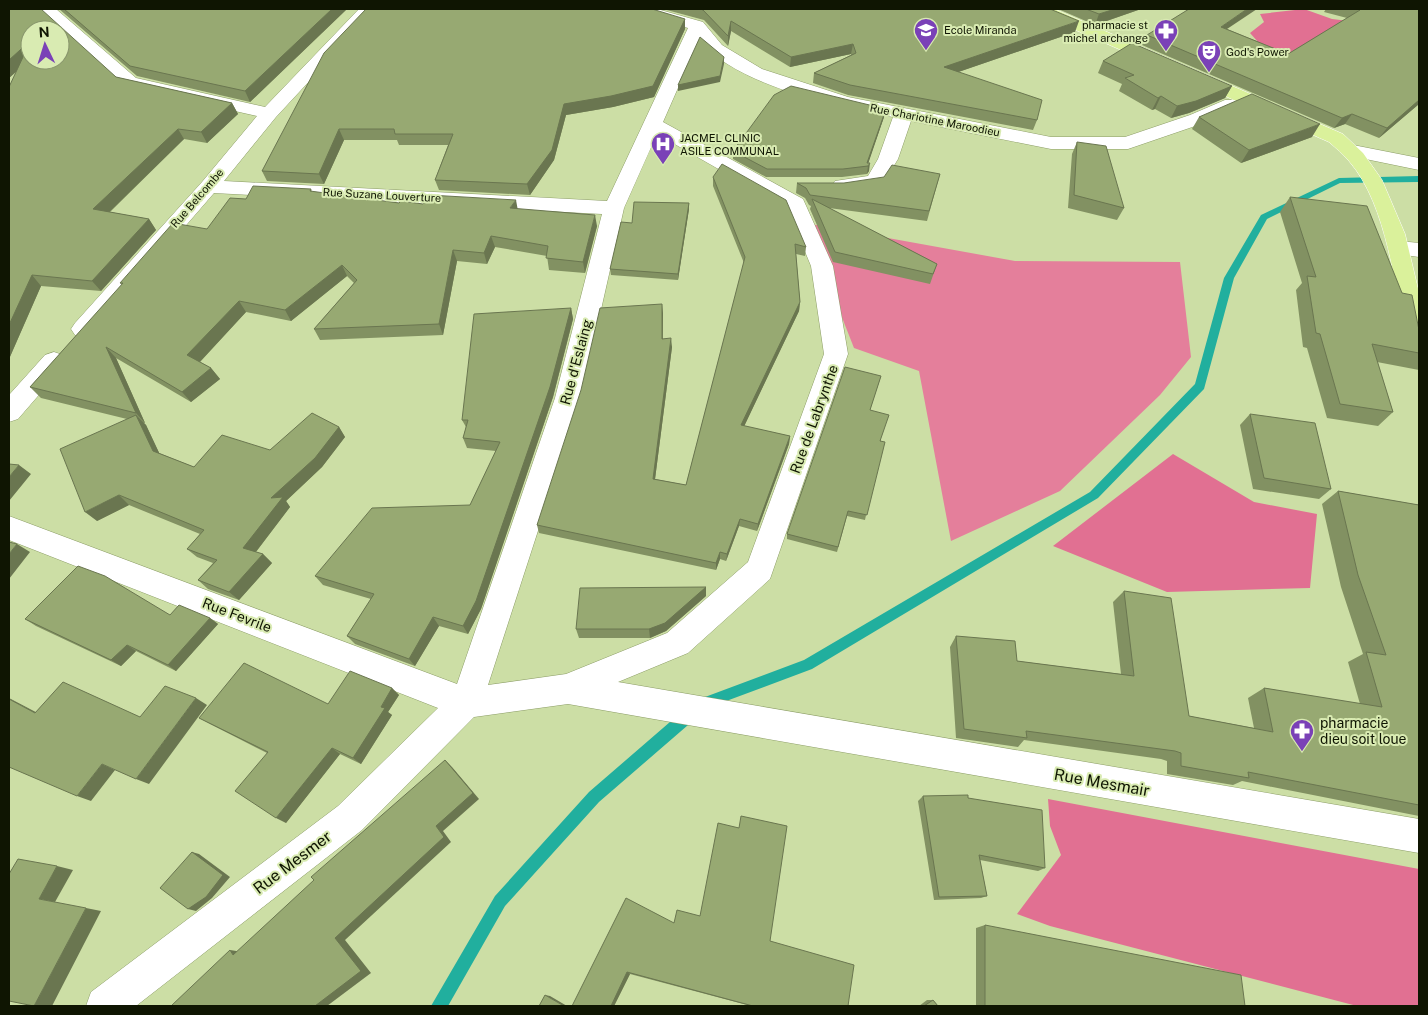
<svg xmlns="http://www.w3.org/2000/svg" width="1428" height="1015" font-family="'Public Sans',sans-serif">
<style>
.green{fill:#e47f9b}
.forest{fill:#e17092}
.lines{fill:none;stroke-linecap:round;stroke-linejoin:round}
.stream{fill:#21af9e;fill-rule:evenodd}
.minor-casing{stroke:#8c9d67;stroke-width:1}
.tertiary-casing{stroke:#8c9d67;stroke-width:1}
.primary-casing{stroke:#fff;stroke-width:1}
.minor{fill:#fff;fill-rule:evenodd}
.tertiary{fill:#fff;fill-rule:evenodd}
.primary{fill:#daf19b;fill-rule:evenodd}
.wall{fill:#829162}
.shaded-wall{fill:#6a7650}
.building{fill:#97a972;stroke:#6a7650}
.labels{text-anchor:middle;stroke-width:4;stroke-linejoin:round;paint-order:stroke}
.far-poi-label{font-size:11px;fill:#0f1502;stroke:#d9ebb2;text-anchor:start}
.far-street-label{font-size:11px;fill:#0f1502;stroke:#d9ebb2}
.street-label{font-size:14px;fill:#0f1502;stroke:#d9ebb2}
.poi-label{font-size:14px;fill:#0f1502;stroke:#d9ebb2;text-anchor:start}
.near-street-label{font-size:16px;fill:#0f1502;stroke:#d9ebb2}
</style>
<rect width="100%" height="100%" fill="#ccdea5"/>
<!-- green -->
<path class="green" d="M805,223l210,38 165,1 11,95 -31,38 -100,96 -109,50 -32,-170 -65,-23z"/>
<!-- forest -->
<path class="forest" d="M1304,9l28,10 25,3 -67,39 -31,-18 -9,-10 14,-11 -4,-8z
M1173,454l81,48 63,12 -7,74 -143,4 -114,-46z
M1048,799l371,70v137h-62l-307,-80 -33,-12 44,-59 -11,-29z"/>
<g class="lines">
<!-- stream -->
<path class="stream" d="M1419,176v6l-79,1 -73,36 -33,59 -30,111 -106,109 -286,171 -110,41 -5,-2 -2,-4 2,-4 107,-40 286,-168 105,-108 29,-106 37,-63 78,-37z
M690,708l5,1 2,5 -2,5 -96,83 -94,104 -57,100h-17l64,-110 94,-104 96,-83z"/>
<!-- minor casing -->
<g class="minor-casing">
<path id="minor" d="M39,9h17l80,69 129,29 94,-98h17l-100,108 -52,64 383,20 81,-173 -53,-16 -2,-3h24l46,13 19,23 40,24 86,28 203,40h74l65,-22 35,-15h12l3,4 -3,4 -33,15 -76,26h-77l-140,-28 -13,38 -16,26 -40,6 -7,-2 -3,-4 3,-4 33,-5 10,-17 15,-42c-57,-11 -156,-31 -194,-77l-36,82 140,77 30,67 15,88 -78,225 -82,74 -70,29 801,137v34l-851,-149 -94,13 -112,113 -226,176h-50l5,-14 247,-186 100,-98 -429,-168v-24l448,168 98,-286 47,-184 -388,-21 -123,142 -8,2 -8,-2 -4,-6 4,-6 127,-141 55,-66 -133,-30zM657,134l130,74 24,58 13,88 -76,208 -81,71 -101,41 -78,11 93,-287 43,-190z
M1353,145l66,13v12l-73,-15 -3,-4 3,-4z
M54,352l9,3 3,6 -3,6 -45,52 -9,3v-27l36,-40z"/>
</g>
<!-- tertiary casing -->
<g class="tertiary-casing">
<path id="tertiary" d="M1399,241l20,2v14l-28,-4 -3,-5 3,-5z"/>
</g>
<!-- primary casing -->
<g class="primary-casing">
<path id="primary" d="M1033,9h21l289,125 20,19 19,27 23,54 14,59v62l-8,-3 -4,-6c-12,-57 -19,-140 -58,-185 -6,-7 -13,-13 -20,-19l-294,-130z"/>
</g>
<!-- minor -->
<use href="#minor" class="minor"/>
<!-- tertiary -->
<use href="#tertiary" class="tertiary"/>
<!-- primary -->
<use href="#primary" class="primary"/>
</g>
<!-- wall -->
<path class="wall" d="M9,9l107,68 116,26 6,11 -31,29 -23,-4 -74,73 39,7 7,11 -55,61 -60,-5 -32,73 7,-287 -7,6z
M59,9h288l-97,93 -113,-26z
M366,9l319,20 -31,68 -41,10 -47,8 -12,45 -24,35 -91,-5 -4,-10 13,-35h-49l-2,-5h-53l-20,44 -57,-3 -5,-10z
M663,9h387l25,23 -117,40 79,48 -4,10 -185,-35 -35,-12 1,-10 37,-18v-1l-61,13 -59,-36 -3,15 -24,-26z
M1058,9h83l-46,16z
M1326,9h93v95l-40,34 -34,-14 -11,4 -192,-83 5,-10 80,-6 61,25 59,-36 -23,-6z
M1103,61l129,25 -7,12 -36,15 -18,5 -16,-9 -3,1 -33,-19 3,-7 -24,-11z
M884,117l-16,46 1,8 -2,3 -25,3h-76l-33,-18v-8z
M1199,117l113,20 -71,26 -49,-34z
M1077,142l47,66 -7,12 -49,-12 4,-54z
M940,174l-13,47 -98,-13 108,56 -7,20 -97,-22 -23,-53 1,-3 -2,-1 -4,-7 -9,-5 1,-10h47z
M713,177l93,70 -1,9 -9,-2 4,48 -1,9 -55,115 46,10 -1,8 -32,87 -18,-5 -13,35 -6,-2 -4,11 -177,-37 -2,-8 126,-212v26l9,8 -17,132 31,6 58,-222 -31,-77z
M311,189l1,3 87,11 24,1 95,5 79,17 -12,47 -36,-3 -2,-14 -52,-9 -8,17 -30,-3 -14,74 -123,5 -6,-11 40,-46 -7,-7 -56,45 -45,-9 -46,50 11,6 9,11 -29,23 -75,-44 29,65h-1l2,2 13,28 35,14 76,-17 69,-23 6,10 -23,30 -36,34 4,6 -34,45 7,2 9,9 -33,37 -31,-11 -10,-9 15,-17 -16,-6 -10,-8 13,-15 -71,-29 -32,16 30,-102 -86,-21 -11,-11 92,-102 -2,-2 87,-54 39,-30z
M1290,197l112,96 17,37v40l-42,-8 16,50 -15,14 -51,-8 -20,-70 -4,-1 -7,-57 6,-7 -22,-71z
M689,203v6l-11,71 -67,-5 -1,-6 22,-46z
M571,308l2,11 -20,78 -72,212 -13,25 -29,-8 -24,40 -60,-22 -8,-8 24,-37 -48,-14 -8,-9 155,-71 26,-54 -29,-3 -4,-10 3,-11 -4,-7z
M881,376l-11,34 11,31 -16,79 -18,-4 -10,36 -50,-13v-5z
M1250,414l81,75 -12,10 -66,-10 -13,-64z
M1338,491l81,14v311l-177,-35 -9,4 -66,-11v-13l-6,-2 -137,-19 -6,7 -62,-9 -6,-91 6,-11 61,25 104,13 -8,-72 11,-11 65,125 65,12 -6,-30 16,-10 96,16 -12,-42 15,-8 -22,-67 -19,-83z
M706,596l-40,35 -16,7h-71l-3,-9z
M170,615l40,3 8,6 -42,47 -40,-20 -15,15 -85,-40 -11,-7z
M392,688l7,7 -11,17 4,3 -31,49 -21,-10 -54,69 -19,-70 -57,-29 -11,-6 129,-14z
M923,796l45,2 77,70 -7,3 -58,-11 7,36 -6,2 -47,2 -16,-99z
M674,923l96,18 78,65h-97l-121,-32 -16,32h-42z
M985,925l260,81h-269v-78z
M927,1000h6l5,6h-19z"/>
<!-- shaded-wall -->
<path class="shaded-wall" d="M332,9h15l-97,93 -5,-11z
M1115,9h26l-46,16 4,-11z
M1247,9h10l-42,28 6,-10z
M685,19v10l-31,68 -41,10 -47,8 -12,45 -24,35 -3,-11 37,-80z
M731,21v10l-3,15v-10z
M1079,21l-4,11 -134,46 3,-11z
M30,41v18l-21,19v-18z
M853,44l-2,10 -61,13 1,-10z
M724,57v7l-4,18 -42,9v-6z
M1232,86l-7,12 -36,15 -18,5 6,-12z
M1161,96l-6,13 -3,1 6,-12z
M1419,100v4l-40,34 8,-10z
M232,103l6,11 -31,29 -6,-11z
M886,109l-2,8 -17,50v-4z
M1352,114l-7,10 -11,4 8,-10z
M1320,124l-8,13 -71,26 8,-13z
M178,129l6,10 -82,80 -9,-10z
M339,129l5,11 -20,44 -5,-10z
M870,163l-1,8 -2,3 1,-8z
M516,200l2,11 -8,-3z
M689,203v6l-11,71v-6z
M595,215l2,11 -12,47 -2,-11z
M149,219l7,11 -55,61 -9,-10z
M491,236l4,11 -8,17 -3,-11z
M453,250l4,11 -14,74 -4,-11z
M342,265l5,11 -56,45 -6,-11z
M32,275l9,11 -32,73v-34z
M239,301l7,11 -50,54 -9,-11z
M800,302l-1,9 -58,122v-8z
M662,304l1,9 -1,34z
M571,308l2,11 -20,78 -72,212 -13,25 -5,-8z
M671,338l1,9 -18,140 -1,-8z
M106,347l10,11 29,65 -9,-10z
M211,368l9,11 -29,23 -9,-10z
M136,415l10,10 17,36 -10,-10z
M339,427l6,10 -23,30 -36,34 4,6 -38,50 -9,-9 28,-50z
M790,436l-1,8 -32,87 1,-7z
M19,465l12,9 -22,27v-24z
M119,495l10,10 -32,16 -12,-9z
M740,519l-1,7 -13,35 1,-7z
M17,544l13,8 -21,27v-25z
M720,552v7l-4,11v-7z
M263,554l9,9 -33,37 -10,-8z
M706,587v9l-40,35 -16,7 -1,-9z
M433,617l6,9 -24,40 -6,-7z
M210,618l8,6 -42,47 -8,-6z
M127,645l9,6 -15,15 -10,-6z
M392,688l7,7 -11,17 4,3 -31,49 -8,-6z
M9,698l40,21 -14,-6 -26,-14z
M196,698l11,7 -58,79 -13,-5z
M332,748l8,6 -54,69 -10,-5z
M445,760l7,7 27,32 -36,32 8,11 -106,98 26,33 -44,33h-12l20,-68 101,-112z
M102,764l13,6 -24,31 -14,-5z
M192,852l7,2 31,23 -18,21 -16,13 -8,-2z
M57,866l16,4 -18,32 -16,-3z
M86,908l15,3 -49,95h-18z
M230,950l13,2 -10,3z
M627,972l3,2 -16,32h-3z
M545,995l5,1 17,10h-3z"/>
<!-- building -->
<path class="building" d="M9,9h32l75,68 116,26 -31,29 -23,-3 -85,80 56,10 -57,62 -60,-6 -23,50v-238l21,-45v18h30v-30h-30v11l-21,19z
M64,9h268l-87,82 -115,-25z
M366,9h286l33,10 -32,67 -42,10 -47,8 -12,46 -25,34 -92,-4 18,-46h-58l-1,-5h-55l-20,45 -57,-3 62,-118z
M700,9h350l29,12 -135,46 98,33 -5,20 -187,-35 -36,-12 42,-20 -3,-9 -62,13 -60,-36 -3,15 -25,-26z
M1086,9h29l-16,5z
M1189,9h58l-26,18 67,27 72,-44 -3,-1h62v91l-32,28 -35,-14 -10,4 -195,-83z
M700,37l24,20 -4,19 -42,9z
M1132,43l100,43 -36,15 -19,5 -16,-10 -3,2 -33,-20 9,-3 -31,-14z
M791,86l95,23 -19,54h3l-2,3 -25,3h-76l-34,-18 41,-56z
M1252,94l68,30 -71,26 -50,-33z
M1077,142l29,4 18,62 -50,-13z
M722,164l64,36 20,47 -11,-3 5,58 -59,123 49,11 -32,88 -18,-5 -13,35 -7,-2 -4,11 -179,-38 44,-135 19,-82 62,-4v35l9,-1 -18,141 33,6 59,-228 -32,-80z
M892,165l48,9 -11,37 -119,-16 -4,-7 -9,-5h47l40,-6z
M253,186l58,3 -1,2 89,12 2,-2 22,3 6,-9 87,5 -6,8 85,7 -12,47 -37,-4 2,-12 -57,-10 -7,17 -31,-3 -14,74 -125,5 43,-49 -15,-15 -57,45 -46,-9 -52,54 24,13 -29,24 -76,-45 30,66 -106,-26 93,-104h-3l53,-60 34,6 23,-31 16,1z
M1290,197l77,9 35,87 10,2 7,35v23l-47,-9 21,68 -53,-8 -20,-70 -4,-1 -9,-57 9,1z
M812,199l125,65 -4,10 -98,-22z
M634,202l55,1 -11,71 -68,-5 11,-47 11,1z
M571,308l-21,79 -74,214 -13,25 -30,-9 -24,42 -62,-23 27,-42 -59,-18 57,-68 98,-3 30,-63 -37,-4 5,-18h-6l12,-106z
M845,367l36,9 -11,34 19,5 -9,26 5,1 -18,73 -19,-4 -10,36 -51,-13z
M312,413l27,14 -24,31 -44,40 12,-1 -40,51 20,6 -34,38 -31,-12 19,-20 -30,-11 17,-19 -85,-35 -34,17 -25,-63 76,-34 17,36 41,16 28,-32 48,15z
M1250,414l65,9 16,66 -67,-11z
M9,464l10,1 -10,12z
M1338,491l81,14v300l-171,-33 1,6 -68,-12v-13l-6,-2 -149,-20 1,7 -63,-9 -8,-93 59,5 2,20 117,15 -10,-85 47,7 18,118 84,16 -9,-44 118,19 -16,-55 20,3 -28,-80z
M9,542l8,2 -8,10z
M78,566l27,10 65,39 9,-10 31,13 -42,47 -41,-20 -16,15 -86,-41z
M706,587l-41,36 -16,6h-73l4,-41z
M244,663l84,41 22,-33 42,17 -11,19 4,1 -32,50 -21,-10 -56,70 -41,-27 33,-39 -69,-34z
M63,682l77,35 25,-31 31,12 -60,81 -34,-15 -25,32 -68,-29v-68l26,14z
M445,760l28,33 -37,33 8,11 -109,101 26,33 -46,35h-144l59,-56 3,5 81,-75 -3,-3z
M968,795v3l74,12 3,58 -66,-13 8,41 -48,1 -16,-101z
M741,816l46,10 -17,115 84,24 -6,41h-95l-126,-34 -16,34h-39l54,-108 48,25 3,-13 23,6 18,-93 21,5z
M192,852l31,23 -17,22 -18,12 -28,-21z
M18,859l39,7 -18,33 47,9 -52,98 -25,-5v-127z
M985,925l256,50 4,31h-260z
M545,995l19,11h-25z
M933,1000l5,6h-14z"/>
<!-- icons -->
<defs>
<g id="school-pin" transform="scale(1.25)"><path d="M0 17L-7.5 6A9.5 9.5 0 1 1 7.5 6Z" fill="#7a41b7" stroke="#d9ebb2"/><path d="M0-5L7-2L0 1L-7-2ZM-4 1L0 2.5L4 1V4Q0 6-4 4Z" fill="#fff"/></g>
<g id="pharmacy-pin" transform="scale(1.25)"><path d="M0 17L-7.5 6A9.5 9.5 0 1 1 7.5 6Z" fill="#7a41b7" stroke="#d9ebb2"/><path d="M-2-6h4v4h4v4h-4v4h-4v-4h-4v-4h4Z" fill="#fff"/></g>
<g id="theatre-pin" transform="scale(1.25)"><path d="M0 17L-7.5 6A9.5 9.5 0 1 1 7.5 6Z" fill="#7a41b7" stroke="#d9ebb2"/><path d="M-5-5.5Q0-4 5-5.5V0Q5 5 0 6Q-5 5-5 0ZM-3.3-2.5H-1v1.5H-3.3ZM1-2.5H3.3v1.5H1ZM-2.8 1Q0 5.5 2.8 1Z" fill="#fff"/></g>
<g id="hospital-pin" transform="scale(1.25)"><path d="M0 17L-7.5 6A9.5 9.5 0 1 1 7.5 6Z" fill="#7a41b7" stroke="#d9ebb2"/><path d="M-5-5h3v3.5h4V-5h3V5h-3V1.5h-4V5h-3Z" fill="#fff"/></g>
</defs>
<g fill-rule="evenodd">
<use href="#school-pin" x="926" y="30"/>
<use href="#pharmacy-pin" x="1166" y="31"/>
<use href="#theatre-pin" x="1209" y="52"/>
<use href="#hospital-pin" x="663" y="144"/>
<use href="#pharmacy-pin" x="1302" y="731"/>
</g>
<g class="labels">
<!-- far-poi labels -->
<g class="far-poi-label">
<text x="1148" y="29" text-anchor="end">pharmacie st<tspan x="1148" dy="13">michel archange</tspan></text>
<text x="944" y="34">Ecole Miranda</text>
<text x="1226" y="56">God's Power</text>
<text x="680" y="142">JACMEL CLINIC<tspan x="680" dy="13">ASILE COMMUNAL</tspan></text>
</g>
<!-- far-street labels -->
<g class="far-street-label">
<text transform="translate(935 120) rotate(11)" y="4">Rue Chariotine Maroodieu</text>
<text transform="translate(382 195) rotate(3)" y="4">Rue Suzane Louverture</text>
<text transform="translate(197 198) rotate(-49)" y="4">Rue Belcombe</text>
</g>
<!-- street labels -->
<g class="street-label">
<text transform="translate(576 362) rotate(-75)" y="5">Rue d'Eslaing</text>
<text transform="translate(814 419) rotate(-70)" y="5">Rue de Labrynthe</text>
<text transform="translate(237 615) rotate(21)" y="5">Rue Fevrile</text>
</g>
<!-- poi labels -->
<g class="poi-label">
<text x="1320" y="728">pharmacie<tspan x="1320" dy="16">dieu soit loue</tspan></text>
</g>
<!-- near-street labels -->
<g class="near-street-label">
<text transform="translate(1102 782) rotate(10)" y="6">Rue Mesmair</text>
<text transform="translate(292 862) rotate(-37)" y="6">Rue Mesmer</text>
</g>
</g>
<!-- border -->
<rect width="1428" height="1015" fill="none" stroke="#0f1502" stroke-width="20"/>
<!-- north arrow -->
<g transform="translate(45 45) rotate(356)"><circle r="24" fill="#d9ebb2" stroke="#88956c"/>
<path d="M0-4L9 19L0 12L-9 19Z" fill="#7a41b7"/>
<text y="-8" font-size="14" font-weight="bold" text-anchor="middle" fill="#0f1502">N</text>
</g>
</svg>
